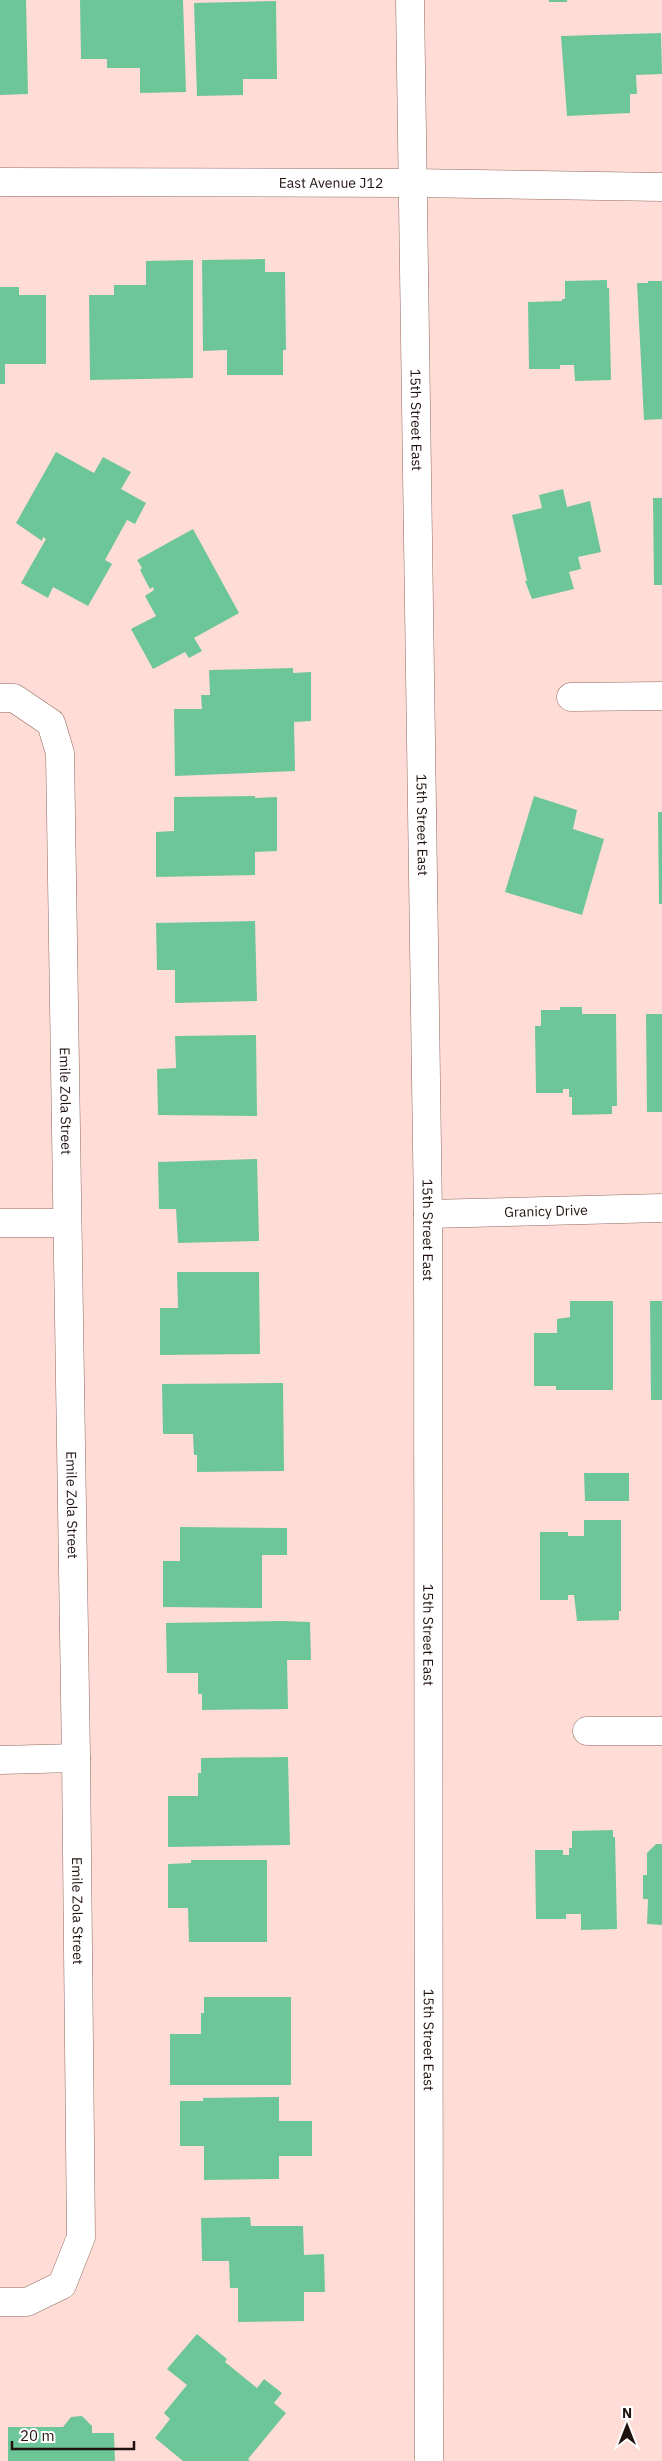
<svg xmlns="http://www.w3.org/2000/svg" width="662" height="2461" font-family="'IBM Plex Sans',sans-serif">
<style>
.building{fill:#6dc697}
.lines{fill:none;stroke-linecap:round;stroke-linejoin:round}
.minor-casing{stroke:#906a63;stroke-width:29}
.tertiary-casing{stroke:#906a63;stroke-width:29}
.minor{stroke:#fff;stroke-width:28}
.tertiary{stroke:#fff;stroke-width:28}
.labels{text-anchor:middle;stroke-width:4;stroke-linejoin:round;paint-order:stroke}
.street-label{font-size:14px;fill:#20120f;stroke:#fff}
</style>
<rect width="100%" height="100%" fill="#ffdcd5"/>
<!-- building -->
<path class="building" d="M0,0h26l2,94 -28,1z
M80,0h103l3,92 -46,1v-25h-33v-9h-26z
M549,0h18v2h-18z
M276,1l1,78h-34v16l-46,1 -3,-93z
M661,33l1,41 -26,1 1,19h-7v19l-63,3 -6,-80z
M265,259v13h20l1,78h-3v25h-56v-25l-24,1 -1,-91z
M193,260v118l-103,2 -1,-85h25v-10h32v-24z
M607,280v8h2l2,92 -36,1 -1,-16h-14v4h-31l-1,-67 34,-1v-2h3v-18z
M648,281h14v138l-18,1 -7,-137h11z
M0,287h19v8h27v69h-41v20h-5z
M56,452l38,21 9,-16 28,15 -10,17 25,14 -11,21 -8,-4 -22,40 7,4 -24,42 -35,-19 -5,11 -27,-15 25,-44 -3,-2 -1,4 -26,-18z
M563,489l4,18 23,-6 11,51 -23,5 3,12 -12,3 5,17 -42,10 -7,-18h2l-15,-66 30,-7 -3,-13z
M653,498h9v87h-8z
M193,529l46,84 -45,25 8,13 -13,7 -4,-6 -32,17 -22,-40 25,-13 -11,-20 9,-6 -1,-3 -3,2 -10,-19 2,-2 -5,-8z
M293,668v5l18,-1v49l-17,1 1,49 -120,5 -1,-67h28l-1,-14h9l-1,-25z
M255,796v2l22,-1v54l-22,1v23l-99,2v-45l18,-1v-34z
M534,796l43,14 -4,19 31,10 -22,76 -77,-23z
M658,812h4v92h-3z
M255,921l2,80 -82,2v-33h-18l-1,-47z
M560,1007h22v7h34l1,92h-5v8l-40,1v-18h-3v-8h-6v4h-27l-1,-67h6v-16h19z
M646,1014h16v98h-15z
M256,1035l1,81 -99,-1 -1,-46 19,-1 -1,-32z
M257,1159l2,82 -81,2 -2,-34h-17l-1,-47z
M177,1272h82l1,82 -100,1v-47h18z
M570,1301h43v89h-57v-4h-22v-53h23v-14l13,-2z
M650,1301h12v99h-11z
M283,1383l1,88 -87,1v-17h-3l-1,-21h-30l-1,-50z
M584,1473h45v28h-44z
M584,1520h37v91h-2v9l-42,1 -3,-26h-6v5h-28v-68h28v4h16z
M180,1527l107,1v27h-25v53l-99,-1v-46h17z
M281,1621l29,1 1,38h-24l1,49 -86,1v-16h-4v-21h-31l-1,-50z
M288,1757l2,88 -122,2v-51h30v-23h3v-15z
M613,1830v7h2l2,92 -36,1v-16h-15v5h-30l-1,-69h28v5h6v-7h3v-17z
M656,1844h6v81l-15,-1 1,-25h-5v-24h4v-22z
M191,1860h76v82h-78l-1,-34h-20v-44l23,-1z
M204,1997h87v88h-121v-51h31v-21h3z
M279,2097v24h33v35h-33v23l-75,1v-34h-24v-45h23v-3z
M250,2217l1,9h52l1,29 20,-1 1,38h-21v29l-66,1v-34h-8l-1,-27h-27l-1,-43z
M197,2334l30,25 -2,3 32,26 7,-9 18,14 -8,10 12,10 -38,46 2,2h-67l-28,-23 15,-19 -6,-6 23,-28 -20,-16z
M82,2416l10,10v7h22l1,28h-107v-34h55l8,-10z"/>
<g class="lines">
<!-- minor casing -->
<g class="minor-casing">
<g id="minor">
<path id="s1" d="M0,182l411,1 251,4"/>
<path d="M571,697l91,-1"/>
<path id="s2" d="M0,698h14l37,25 9,30 16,1005 5,479 -19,48 -35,17h-27"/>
<path id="s3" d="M428,1214l234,-6"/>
<path d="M0,1223h66"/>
<path d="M587,1731h75"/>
<path d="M0,1760l76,-2"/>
</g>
</g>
<!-- tertiary casing -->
<g class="tertiary-casing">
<g id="tertiary">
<path id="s4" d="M410,0l18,1214 1,1247"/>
</g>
</g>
<!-- minor -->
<use href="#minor" class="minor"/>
<!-- tertiary -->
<use href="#tertiary" class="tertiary"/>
</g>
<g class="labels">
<!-- street labels -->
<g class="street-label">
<text dy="5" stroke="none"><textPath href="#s1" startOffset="331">East Avenue J12</textPath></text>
<text dy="5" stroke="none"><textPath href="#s4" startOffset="420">15th Street East</textPath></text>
<text dy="5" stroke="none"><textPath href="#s4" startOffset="825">15th Street East</textPath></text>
<text dy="5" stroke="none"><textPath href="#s2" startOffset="438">Emile Zola Street</textPath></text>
<text dy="5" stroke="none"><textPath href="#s3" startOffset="118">Granicy Drive</textPath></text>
<text dy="5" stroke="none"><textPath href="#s4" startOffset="1230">15th Street East</textPath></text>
<text dy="5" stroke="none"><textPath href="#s2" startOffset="842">Emile Zola Street</textPath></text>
<text dy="5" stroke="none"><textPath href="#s4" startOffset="1635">15th Street East</textPath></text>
<text dy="5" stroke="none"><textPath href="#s2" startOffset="1248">Emile Zola Street</textPath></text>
<text dy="5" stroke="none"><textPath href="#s4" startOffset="2040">15th Street East</textPath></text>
</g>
</g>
<!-- north arrow -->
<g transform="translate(627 2426)" stroke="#ffffff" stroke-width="4" paint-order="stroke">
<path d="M0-4L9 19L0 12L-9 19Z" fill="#20120f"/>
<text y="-8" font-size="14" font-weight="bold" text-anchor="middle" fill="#20120f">N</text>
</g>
<!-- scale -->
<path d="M12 2441v8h122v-8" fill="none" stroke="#20120f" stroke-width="2.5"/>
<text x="20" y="2441" font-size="15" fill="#20120f" stroke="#ffffff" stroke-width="4" paint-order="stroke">20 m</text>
</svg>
